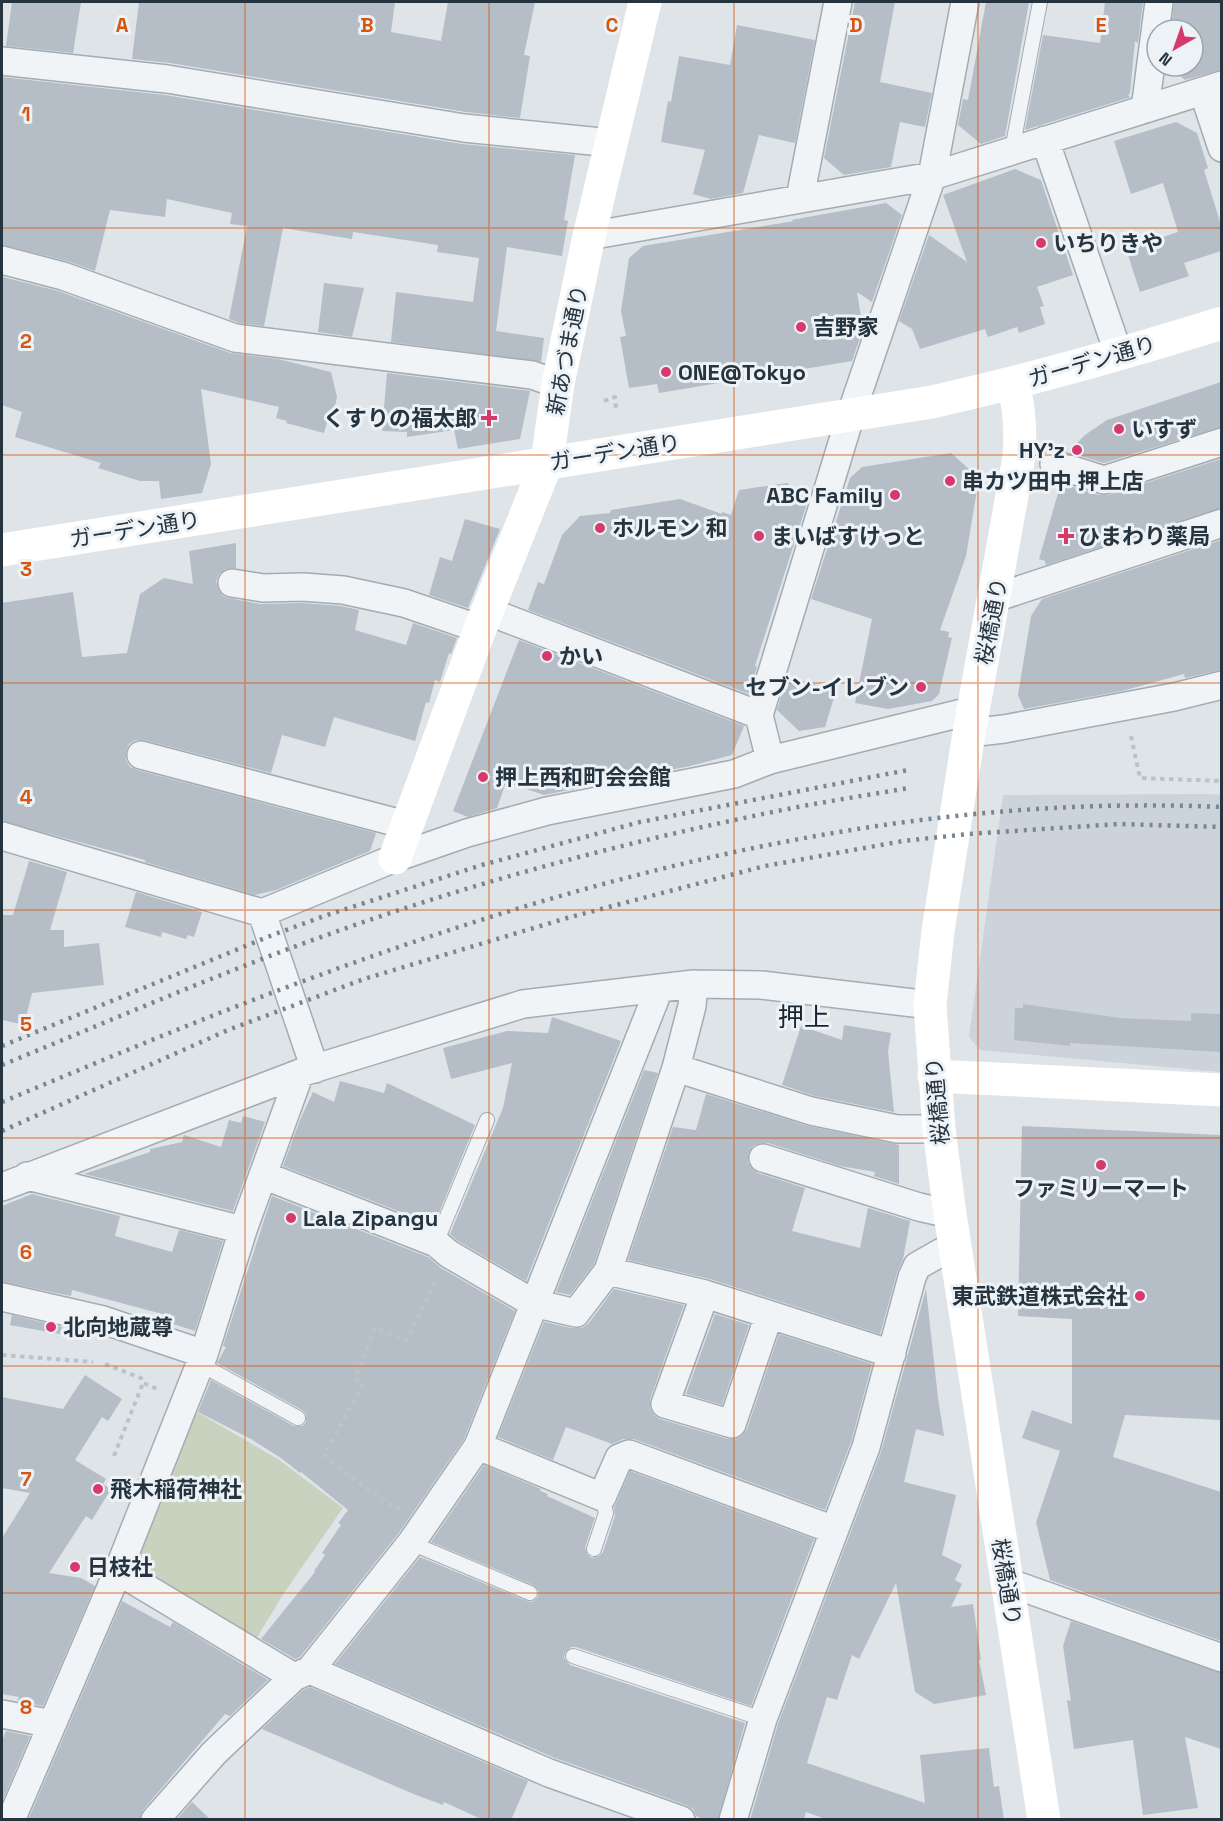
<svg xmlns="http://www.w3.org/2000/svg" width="1223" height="1821" font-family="'Space Grotesk','Noto Sans JP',sans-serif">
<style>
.built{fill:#ccd3db}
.green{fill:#c7d3be}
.building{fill:#b5bec6}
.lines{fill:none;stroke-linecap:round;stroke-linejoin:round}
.lane-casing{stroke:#a3acb2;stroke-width:16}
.street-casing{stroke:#a3acb2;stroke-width:30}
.path{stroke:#bcc2c7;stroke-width:4;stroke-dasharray:4.5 4.5;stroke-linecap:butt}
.lane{stroke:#f1f4f6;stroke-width:14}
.street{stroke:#f1f4f6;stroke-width:27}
.secondary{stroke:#fff;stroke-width:33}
.rail{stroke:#768693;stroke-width:4.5;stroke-dasharray:3 6;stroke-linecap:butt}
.grid{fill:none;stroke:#d55511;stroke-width:1.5;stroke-opacity:0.55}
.poi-dot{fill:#d63a6c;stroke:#edf2f6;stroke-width:2}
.labels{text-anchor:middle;stroke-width:6;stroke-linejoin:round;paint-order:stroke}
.poi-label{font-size:22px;font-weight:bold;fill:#263440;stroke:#edf2f6;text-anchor:start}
.street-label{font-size:22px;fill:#263440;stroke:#edf2f6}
.quarter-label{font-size:26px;fill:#182531;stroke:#edf2f6}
.grid-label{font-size:20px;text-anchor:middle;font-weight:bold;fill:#d55511;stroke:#edf2f6;stroke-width:6;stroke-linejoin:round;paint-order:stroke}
</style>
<rect width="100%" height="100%" fill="#dee4e8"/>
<!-- built -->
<path class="built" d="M1206,794l15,1v277l-241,-22 -11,-13 34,-242z"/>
<!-- green -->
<path class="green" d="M193,1410l85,49 65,49 -59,85 -28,46 -127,-71z"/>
<!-- building -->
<path class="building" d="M12,2h69l-8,51 -67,-7z
M139,2h256l-4,30 50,9 7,-39h87l-11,53 6,1 -10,62 -54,-6 -296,-49 -38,-4z
M855,2h40l-15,80 52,11 -7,34 -25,-5 -9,45 -47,8 -20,-17z
M986,2h43l-24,134 -24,8 -23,-19 5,-26 5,1z
M1105,2h38l-5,41 -3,-2 -5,52 -2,3 3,1 -106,33 18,-95 57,8z
M1174,2h47v68l-36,10 -18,-14h26v-36h-22z
M737,25l78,15 -20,103 -36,-8 -16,58 -32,6 -18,-5 12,-44 -44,-8 7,-41 3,1 8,-46 51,9z
M2,77l163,18 297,49 113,11 -11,65 4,1 -6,35 -55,-9 -11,84 48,7 -3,24 -150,-20 5,-50 77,10 6,-44 -42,-6 1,-7 -85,-13 -1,7 -69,-11 -19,98 -25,-3 -10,-4 18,-93 -17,-2 2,-11 -65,-14 -2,18 -55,-7 -15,61 -28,-10 -65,-16z
M1176,122l21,11 11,35 -4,2 17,55v26l-37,12 5,13 -49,16 -14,-43 52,-17 -15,-49 -32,11 -17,-53z
M1015,169l26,11 32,95 -36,12 7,19 -4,1 5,17 -26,9 -2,-6 -29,10 -3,-8 -65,20 -8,-20 -13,-8 30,-86 38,27 -24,-67z
M886,203l16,12 -30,87 -15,-10 6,37 -11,32 -193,32 -2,-9 -28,4 -9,-51 6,-1 -5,-25 8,-53 14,-12 151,-25 -3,-1z
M3,277l55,14 172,62 48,6 53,13 6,25 -5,23 -4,-1 -4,14 -38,-10 1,-2 -11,-3 3,-11 -78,-18 10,75 -9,29 -41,6 -2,-18h-19l-42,-13 3,-5 -86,-26 7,-25 -20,-7v-123z
M324,283l40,5 -12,49 -34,-5z
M387,373l143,18 -10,48 -62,10 -4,-19 -47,7v-5l-25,-1z
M1221,382v45l-117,36 -34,-10 2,-5 13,-13 22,-15z
M951,453l28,25 -13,78 -26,74 9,2 -1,5 4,1 -13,56 -7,7 -44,8 -33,-6 17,-84 -61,-20 39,-121 12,-11z
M1221,459v49l-175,57 -1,-4 -6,-2 22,-76 38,12h9z
M787,483l21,17 -53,166 2,1 -8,27 -221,-84 10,-28 6,2 18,-49 18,-19 30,-3 1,-3 69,-11 42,15v-2l9,3 8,-25z
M465,519l35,10 -32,79 -39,-13 11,-38 12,4z
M1221,540v130l-36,8 -1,-4 -62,17 -98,18 -6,-14 13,-79 11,-17z
M236,543v25l-10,1 -7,5 -3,7 2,8 5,7 6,2 31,6 43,-1 38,3 18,4 -4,20 51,15 7,-22 44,15 -6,16 -2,-1 -9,29 -5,-2 -6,23 -3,-1 -11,39 -81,-24 -9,30 -43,-12 -11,38 -127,-33h-8l-7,4 -3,8v8l4,7 7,3 239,63 -6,18 -94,39 -21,5 -110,-33v-2l-143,-39v-218l71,-11 9,65 45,-4 13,-59 24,-16 29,6 -4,-33z
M519,640l225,86 -12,29 -42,11 -146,29 -38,-13 -9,26 -29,9 -15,-6z
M787,676l49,15 -11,36 -26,4 -22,-21z
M29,861l38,11 -17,58h14v17l35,-4 5,42 -72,8 -8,32 -21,-5 -1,-105h11z
M136,892l66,20 -8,25 -6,-2 -2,4 -24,-7 -1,5 -36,-10z
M1023,1004l97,14 71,3v-8l30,1v38l-151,-9v3l-56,-6 1,-32h8z
M552,1017l69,24 -95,240 -68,-40 -8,-7 53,-126 9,-45 -61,16 -8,-31 64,-17 41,2z
M844,1025l47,8 -3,18 6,61 -79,-16 -33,-11 19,-59 41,14z
M644,1070l14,3 -64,191 -24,31 -14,-3z
M340,1081l44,12 3,-10 88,42 -41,100 -151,-59 17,-46 13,-28 21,10z
M706,1094l102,32 91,19v39l-25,-8 1,-4 -35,-6 -72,-23h-8l-7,3 -5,8v8l4,7 6,4 47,15 -13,43 68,17 8,-40 42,13 -7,38 -6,14 -17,61 -170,-55 -82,-19 45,-133 23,3z
M243,1116l22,6 -32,89 -149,-37 66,-22v-3l32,-7 2,-7 37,12 8,-27 12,3z
M1022,1126l199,9v285l-96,-5 -12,42 108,35v149l-171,-61 -14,-58 24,-71 -38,-13 10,-28 40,14v-105l-54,-3z
M32,1194l88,22 -5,20 57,16 7,-22 44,11 -28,90 -31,-10 2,-6 -94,-25 -1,6 -69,-14v-76z
M272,1196l156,61 13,11 74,43 -51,128 -66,95 -98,123 -5,2 -34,-20 54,-67 -1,-1 11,-16 -3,-2 19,-28 -3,-2 10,-13 -47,-38 -1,1 -19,-15 -30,-19 -53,-27 13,-32 83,46h8l4,-4v-8l-4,-4 -85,-47 9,-16 -3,-1z
M614,1289l70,16 -34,94v9l4,7 6,4 68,20h7l7,-3 5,-7 32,-95 93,30 -21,78 -26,68 -191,-71h-11l-11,5 -46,-17 -13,33 -55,-23 46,-115 28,6h10l7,-5z
M926,1289l12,109 6,38 -28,-7 -12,53 52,13 -14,60 20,10 -7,15 7,4 -11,23 22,-3 8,56h-2l7,35 -52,9 -19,-12 -19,-109 -37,76 -7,-4 -15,45 -10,-3 -20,66 118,40 -5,-48 69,-7 5,39 5,-1 5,34h-176l-22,-8 -2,8h-54l28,-96 103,-272z
M715,1314l34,11 -27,80 -36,-11z
M12,1315l50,12 -2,7 -50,-9z
M85,1375l37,24 -14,22 -6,-4 -27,43 31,19 -3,5 8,5 -19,31 -6,-4 -37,57 32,5 14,8 -52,120 -26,-5 2,-4 -17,-3v-156l28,-45 -28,-5v-91l61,12z
M484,1465l57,24 -1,2 8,3 -1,2 48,22 -10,29 2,7 5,4 7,-2 4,-4 12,-36 -1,-8 16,-37 184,68 -63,167 -175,-59h-5l-6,6 -1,5 6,7 175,58 -27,97h-12l-10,-4 -3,-7 -7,-4 -131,-47 -220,-94 85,-107 107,44 5,1 6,-5 1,-6 -6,-6 -102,-43z
M122,1601l48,26 3,-5 95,58 -38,36 -5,-2 -82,96 -3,10h-112z
M1071,1621l150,52v76l-36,-12 13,71 -55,7 -10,-75 -59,9 -7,-49 4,1 -8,-55z
M310,1687l218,94 -17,39h-28l-39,-18 -1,3 -27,-10 -154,-66 41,-39z
M6,1731l24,5 -28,66v-61z
M192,1802l19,18h-35z"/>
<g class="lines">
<!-- lane casing -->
<g class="lane-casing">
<path id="lane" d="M1012,150l28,-148
M436,1243l51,-123
M200,1364l98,54
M411,1543l119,50
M594,1549l12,-36 -4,-16
M573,1656l190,63"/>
</g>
<!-- street casing -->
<g class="street-casing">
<path id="street" d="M2,61l165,18 297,49 147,15
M1203,91l19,57
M1145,109l14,-107
M1045,140l74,215
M800,198l38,-196
M589,236l343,-60 290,-91
M2,260l61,16 172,62 297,37 26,9
M1054,464l50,16 118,-38
M232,583l31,5 40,-1 40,3 61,13 76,26
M995,598l227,-75
M487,611l272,104
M969,733l35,-4 170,-32 48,-12
M141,755l265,70
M770,760l-11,-45 92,-301 81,-238 33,-174
M2,836l260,77
M676,1068l135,43 86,18h42
M315,1069l-53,-156 133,-55 72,-25 80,-22 187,-37 36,-14 204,-50
M763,1158l156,49 31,7
M263,1175l173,68 13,11 84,49 43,10 32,-42 68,-203 16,-62 2,-22
M27,1176l216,54
M2,1187l298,-114 223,-69 171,-20 67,1 169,20
M608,1271l97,23 187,60
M705,1294l-40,110 67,20 37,-109
M2,1297l101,23 101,34
M478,1446l124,51 17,-39 10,-4 205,76
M118,1571l176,106
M1007,1582l215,76
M310,1670l239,103 132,47
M2,1714l50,10
M11,1820l107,-249 86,-217 39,-124 57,-157
M155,1820l59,-67 80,-76 16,-7 101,-127 67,-97 181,-457
M733,1820l30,-101 103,-272 46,-170 5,-11 39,-22"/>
</g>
<!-- path -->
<path class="path" d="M604,401l11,-4 1,12
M1131,736l9,42 82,3
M2,1355l91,7
M105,1364l36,14 2,5 17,7
M114,1456l29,-73
M400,1510l-40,-26 -36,-29 39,-71 -8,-6 20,-50 32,12 30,-61"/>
<!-- lane -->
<use href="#lane" class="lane"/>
<!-- street -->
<use href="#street" class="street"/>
<!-- secondary -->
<path class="secondary" d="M1013,384c7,25 8,47 6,73l-50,276 -31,198 -8,74 9,124 11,85 94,606
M2,550l930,-148c98,-22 194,-49 290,-79
M395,858l85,-229 67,-167 11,-78 31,-148 56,-234
M934,1076l288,14"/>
<!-- rail -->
<path class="rail" d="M2,1046l268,-110 57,-21 155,-50 158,-43 268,-52
M2,1065c110,-45 220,-93 333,-133 141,-50 286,-89 433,-119 47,-10 94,-17 141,-25
M2,1102c101,-42 203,-85 307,-123 293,-108 598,-186 913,-172
M2,1131l226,-101 136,-51 203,-61 198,-52 138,-25 65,-7 151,-10 103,3"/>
</g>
<!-- grid -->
<path class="grid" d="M245,2v1818M489,2v1818M734,2v1818M978,2v1818M2,228h1220M2,455h1220M2,683h1220M2,910h1220M2,1138h1220M2,1366h1220M2,1593h1220"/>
<!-- markers -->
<g class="poi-dot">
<circle cx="1041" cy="243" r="6"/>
<circle cx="801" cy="327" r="6"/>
<circle cx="666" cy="372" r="6"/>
<path d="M486 409h6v6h6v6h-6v6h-6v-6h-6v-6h6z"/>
<circle cx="1119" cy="429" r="6"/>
<circle cx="1077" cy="450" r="6"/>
<circle cx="950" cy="481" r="6"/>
<circle cx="895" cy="495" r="6"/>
<circle cx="600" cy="528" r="6"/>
<circle cx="759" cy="536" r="6"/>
<path d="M1063 527h6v6h6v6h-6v6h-6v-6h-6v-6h6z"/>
<circle cx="547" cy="656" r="6"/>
<circle cx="921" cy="687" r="6"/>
<circle cx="483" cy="777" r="6"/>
<circle cx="1101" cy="1165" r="6"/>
<circle cx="291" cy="1218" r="6"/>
<circle cx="1140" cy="1296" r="6"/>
<circle cx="51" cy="1327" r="6"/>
<circle cx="98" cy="1489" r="6"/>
<circle cx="75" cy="1567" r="6"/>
</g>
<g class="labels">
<!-- poi labels -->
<g class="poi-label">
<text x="1053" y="251">いちりきや</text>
<text x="813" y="335">吉野家</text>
<text x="678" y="380">ONE@Tokyo</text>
<text x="477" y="426" text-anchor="end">くすりの福太郎</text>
<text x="1131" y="437">いすず</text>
<text x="1065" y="458" text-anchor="end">HY’z</text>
<text x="962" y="489">串カツ田中 押上店</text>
<text x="883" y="503" text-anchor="end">ABC Family</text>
<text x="612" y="536">ホルモン 和</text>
<text x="771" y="544">まいばすけっと</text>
<text x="1078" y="544">ひまわり薬局</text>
<text x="559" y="664">かい</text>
<text x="909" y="695" text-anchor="end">セブン-イレブン</text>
<text x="495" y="785">押上西和町会会館</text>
<text x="1101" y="1196" text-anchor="middle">ファミリーマート</text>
<text x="303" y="1226">Lala Zipangu</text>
<text x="1128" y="1304" text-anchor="end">東武鉄道株式会社</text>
<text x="63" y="1335">北向地蔵尊</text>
<text x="110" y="1497">飛木稲荷神社</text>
<text x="87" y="1575">日枝社</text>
</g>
<!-- street labels -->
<g class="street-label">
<text transform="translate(567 350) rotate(-79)" y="8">新あづま通り</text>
<text transform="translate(1092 361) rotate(-16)" y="8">ガーデン通り</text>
<text transform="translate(615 452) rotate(-9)" y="8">ガーデン通り</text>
<text transform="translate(135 529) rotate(-9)" y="8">ガーデン通り</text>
<text transform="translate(991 621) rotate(-79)" y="8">桜橋通り</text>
<text transform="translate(937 1101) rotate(-95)" y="8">桜橋通り</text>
<text transform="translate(1007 1582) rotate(81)" y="8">桜橋通り</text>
</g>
<!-- quarter labels -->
<g class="quarter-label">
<text x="804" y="1026">押上</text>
</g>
</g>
<g class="grid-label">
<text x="122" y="32">A</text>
<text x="367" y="32">B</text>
<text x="612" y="32">C</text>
<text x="856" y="32">D</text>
<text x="1101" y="32">E</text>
<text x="26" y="121">1</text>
<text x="26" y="348">2</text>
<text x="26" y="576">3</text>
<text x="26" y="804">4</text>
<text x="26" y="1031">5</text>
<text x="26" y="1259">6</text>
<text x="26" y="1486">7</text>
<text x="26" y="1714">8</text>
</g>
<!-- border -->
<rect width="1223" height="1821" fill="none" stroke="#263440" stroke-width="6"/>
<!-- north arrow -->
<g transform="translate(1175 48) rotate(220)"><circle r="28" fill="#edf2f6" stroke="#9da6ad" stroke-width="1.5"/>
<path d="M0-4.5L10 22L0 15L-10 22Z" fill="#d63a6c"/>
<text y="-9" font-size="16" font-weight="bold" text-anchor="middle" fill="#263440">N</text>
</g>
</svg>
